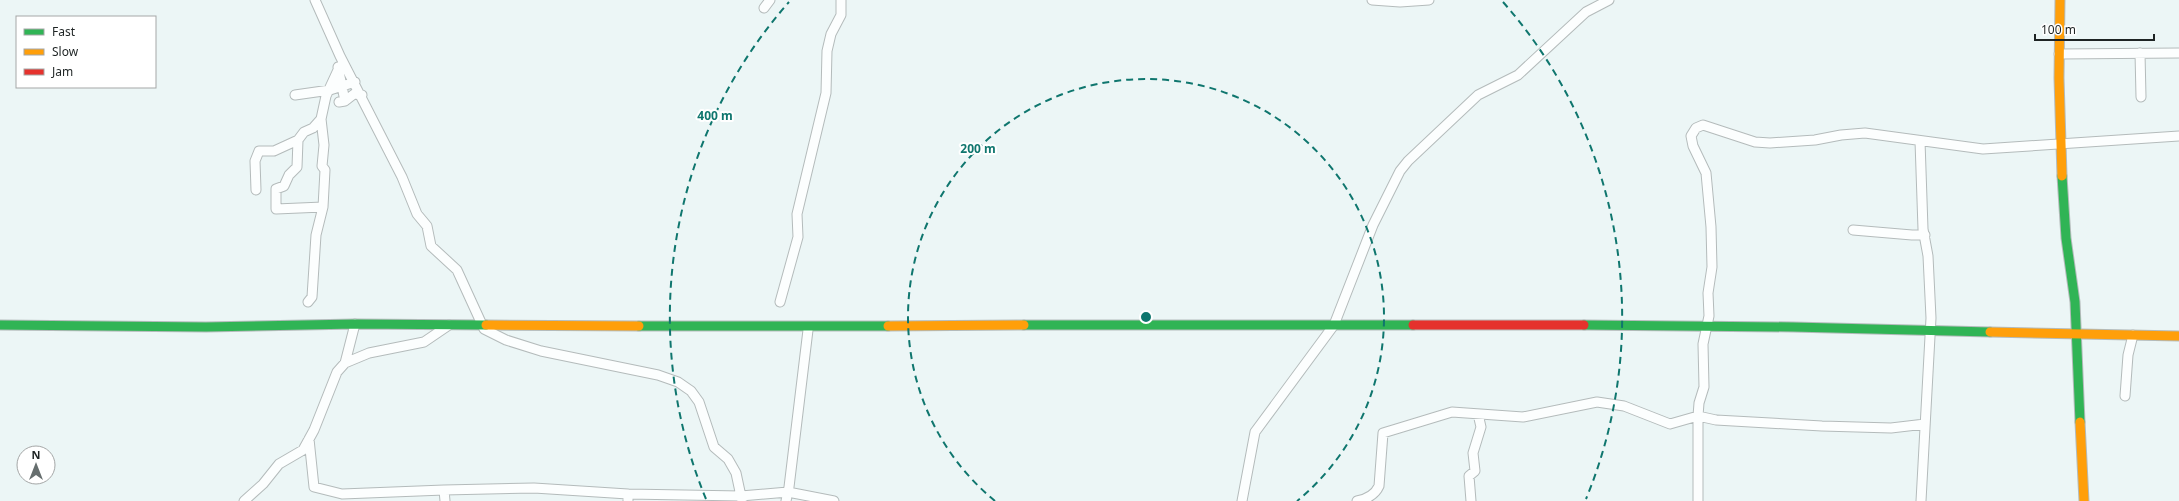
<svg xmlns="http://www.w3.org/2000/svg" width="2179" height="501" font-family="'Noto Sans',sans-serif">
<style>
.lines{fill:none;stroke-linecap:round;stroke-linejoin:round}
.street-casing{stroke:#b4bbbb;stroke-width:11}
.fast-casing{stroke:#b4bbbb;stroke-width:11}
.slow-casing{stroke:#b4bbbb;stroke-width:11}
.jam-casing{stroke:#b4bbbb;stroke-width:11}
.street{stroke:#fcfefe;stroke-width:9}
.fast{stroke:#30b455;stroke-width:9}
.slow{stroke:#ff9f0a;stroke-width:9}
.jam{stroke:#e5322d;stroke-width:9}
.ring{fill:none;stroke:#0f766e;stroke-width:2;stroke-dasharray:7 5}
.centre{fill:#0f766e;stroke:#fff;stroke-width:2}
.ring-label{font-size:12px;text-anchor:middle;font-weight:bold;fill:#0f766e;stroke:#fff;stroke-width:4;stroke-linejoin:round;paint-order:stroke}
</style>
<rect width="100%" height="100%" fill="#ecf6f6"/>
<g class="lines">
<!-- street casing -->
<g class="street-casing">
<path id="street" d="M315,0l25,56 62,121 15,37 10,12 4,20 26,24 27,59 22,11 35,11 117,24 20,7 13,9 8,11 15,45 14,12 8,14 6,28
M1372,0l28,2 29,-2
M764,8l6,-8
M2140,53l1,44
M2059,54l120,-1
M338,67l7,34 -6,1
M295,95l35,-5 25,-8
M345,101l9,-7 8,1
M298,140l-1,27 -8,8 -5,11 -8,3v20l47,-2
M1920,141l3,88 5,27 3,62 -10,183
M256,190l-1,-29 4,-10h15l24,-11 6,-8 9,-4 8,-9 5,-23 12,-26
M1853,230l59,5h13
M308,302l4,-5 4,-62 7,-28 2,-37 -3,-4 2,-21 -3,-26
M780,302l18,-65 -1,-23 29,-121 1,-42 4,-17 10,-19v-15
M345,363l10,-39
M2125,396l3,-41 5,-20
M309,439l5,48 28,7 102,-4 1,11
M444,490l90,-2 94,6v7
M793,493l41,8
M628,494l113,2 47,-4
M244,501l19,-17 16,-20 24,-14 11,-20 23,-58 8,-9 24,-10 55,-11 25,-17
M786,501l3,-14 19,-157
M1242,501l13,-69 79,-107 39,-100 27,-54 8,-10 70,-66 40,-20 68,-63 23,-12
M1357,501c10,-2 18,-6 22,-15l4,-53 69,-21 71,5 74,-15 27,4 46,18 28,-8 18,4 106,6 69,2 34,-4
M1471,501l-2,-25 6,-5 -2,-18 8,-26 -3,-13
M1698,501v-85l1,-13 5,-16 -1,-43 6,-28 -1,-23 4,-26 -1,-40 -5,-54 -13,-27 -2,-10 5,-8 7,-3 52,17 15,1 45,-3 26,-5 24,-2 118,16 196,-13"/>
</g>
<!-- fast casing -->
<g class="fast-casing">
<path id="fast" d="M2062,176l4,62 9,64 5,120
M0,325l206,2 149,-3 131,1
M1024,325h389
M1584,325l209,2 197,5
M639,326h249"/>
</g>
<!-- slow casing -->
<g class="slow-casing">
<path id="slow" d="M2060,0l-1,78 3,98
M486,325l153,1
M888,326l136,-1
M1990,332l189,4
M2080,422l4,79"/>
</g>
<!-- jam casing -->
<g class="jam-casing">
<path id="jam" d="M1413,325h171"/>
</g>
<!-- street -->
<use href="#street" class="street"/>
<!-- fast -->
<use href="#fast" class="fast"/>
<!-- slow -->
<use href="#slow" class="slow"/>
<!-- jam -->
<use href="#jam" class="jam"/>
</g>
<!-- distance rings -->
<g class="ring">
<path d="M995 501A238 238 0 1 1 1297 501"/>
<path d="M706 499A476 476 0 0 1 789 2M1503 2A476 476 0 0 1 1586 499"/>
</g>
<circle cx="1146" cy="317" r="6" class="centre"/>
<g class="ring-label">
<text x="715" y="120">400 m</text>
<text x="978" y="153">200 m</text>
</g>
<!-- legend -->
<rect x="16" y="16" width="140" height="72" fill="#ffffff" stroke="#a5a7a7"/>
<rect x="24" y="29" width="20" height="6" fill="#30b455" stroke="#a5a7a7"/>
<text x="52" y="36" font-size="12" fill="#1e2424">Fast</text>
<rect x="24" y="49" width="20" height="6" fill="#ff9f0a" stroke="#a5a7a7"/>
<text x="52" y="56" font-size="12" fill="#1e2424">Slow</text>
<rect x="24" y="69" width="20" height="6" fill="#e5322d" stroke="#a5a7a7"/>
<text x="52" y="76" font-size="12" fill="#1e2424">Jam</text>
<!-- north arrow -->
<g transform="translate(36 465)"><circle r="19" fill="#ffffff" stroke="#a5a7a7"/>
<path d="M0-3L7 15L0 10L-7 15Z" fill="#666e6e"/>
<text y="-6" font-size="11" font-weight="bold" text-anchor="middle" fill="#1e2424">N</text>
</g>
<!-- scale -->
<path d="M2035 34v6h119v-6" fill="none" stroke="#1e2424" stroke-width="2"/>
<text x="2041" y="34" font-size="12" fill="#1e2424" stroke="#ffffff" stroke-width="3" paint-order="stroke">100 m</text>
</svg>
